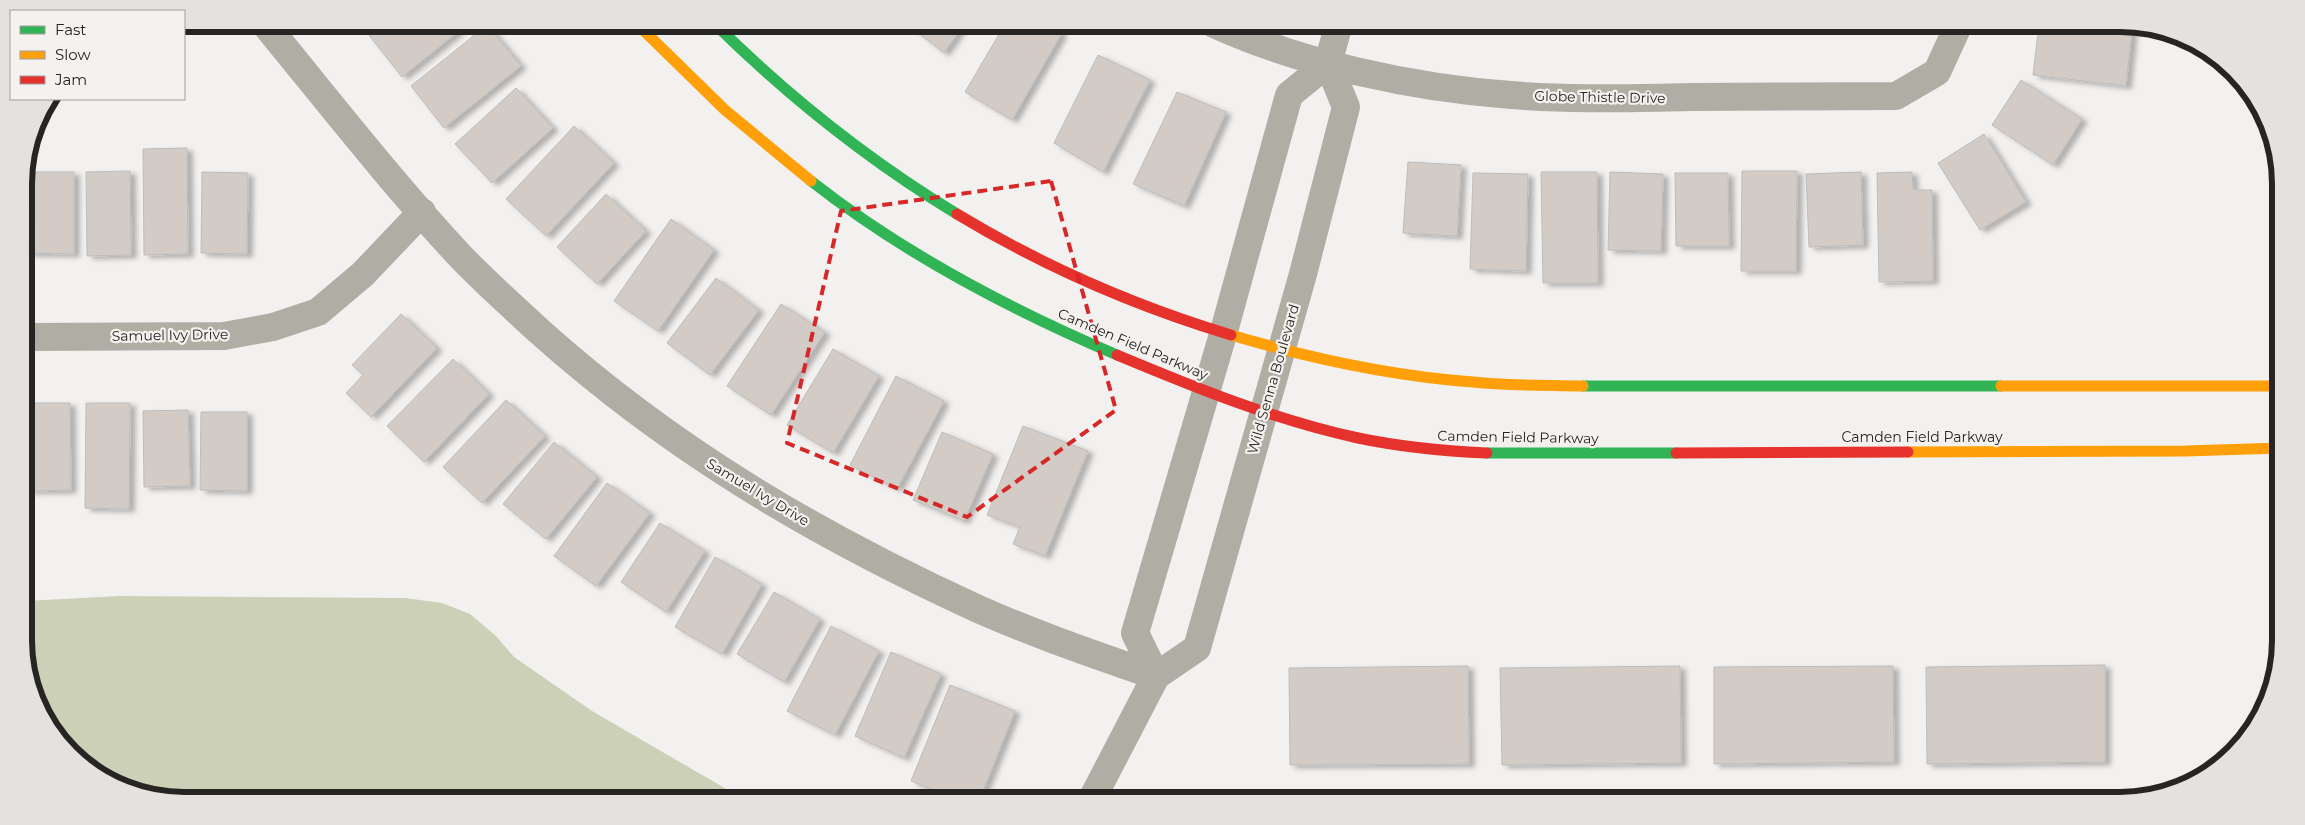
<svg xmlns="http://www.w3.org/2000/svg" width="2305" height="825" font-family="Montserrat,sans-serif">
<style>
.water{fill:#ccd0b6}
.building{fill:#d3ccc6;stroke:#bdbcbb;filter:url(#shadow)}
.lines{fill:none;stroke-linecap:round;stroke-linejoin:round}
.street{stroke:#b0ada4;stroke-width:28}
.fast{stroke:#30b455;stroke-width:11}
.slow{stroke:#ff9f0a;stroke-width:11}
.jam{stroke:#e5322d;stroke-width:11}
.marked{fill:none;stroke:#d62828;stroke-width:4;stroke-dasharray:10 6;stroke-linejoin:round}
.labels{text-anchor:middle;stroke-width:4.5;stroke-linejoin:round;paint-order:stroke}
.street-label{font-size:14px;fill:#262524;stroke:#f4f1ee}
.rim{fill:none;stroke:#262524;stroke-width:6}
</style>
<defs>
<filter id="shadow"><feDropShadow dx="5.5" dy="3" stdDeviation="2.5" flood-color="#0004"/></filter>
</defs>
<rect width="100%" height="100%" fill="#f3f1ef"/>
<!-- water -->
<path class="water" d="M119,596l286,2 37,5 28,11 26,22 18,21 78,54 155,90h-562l-52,-8 -70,-47 -36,-74 -1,-71z"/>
<!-- building -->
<path class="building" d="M381,24h72l6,7 -57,46 -34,-43z
M907,24h57l-20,29z
M1005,24h42l15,9 -50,87 -47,-28z
M1428,24h74v1z
M1806,24h81v1h-81z
M2039,24h40l53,6 -6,56 -93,-11z
M487,25l34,41 -77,62 -33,-42z
M1098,55l52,25 -47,92 -49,-29z
M2021,80l61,39 -29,46 -61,-40z
M516,88l37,40 -61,55 -37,-39z
M1177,92l49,20 -42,94 -51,-22z
M574,126l40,37 -68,73 -40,-37z
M1984,134l42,68 -46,28 -42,-67z
M187,148l1,106 -44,1 -1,-106z
M1408,162l53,3 -4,71 -54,-3z
M130,171l1,84 -44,1 -1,-84z
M1742,171h55l-1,100h-55z
M28,172h46v82l-46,-1z
M202,172l46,1 -1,81 -46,-1z
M1541,172h56l1,111h-55z
M1610,172l53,2 -2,77 -53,-1z
M1861,172l2,73 -54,2 -3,-73z
M1912,172l1,18h19l1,91 -54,1 -2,-109z
M1473,173l55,1 -2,97 -56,-2z
M1675,173h53l1,73h-53z
M606,194l40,37 -49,53 -40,-37z
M671,219l43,31 -56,81 -44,-30z
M716,278l43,32 -49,65 -43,-32z
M781,304l44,28 -54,83 -44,-29z
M401,314l36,34 -66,69 -25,-24 17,-18 -11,-10z
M833,349l46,27 -46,77 -46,-28z
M453,359l36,35 -65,68 -37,-36z
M896,376l48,25 -47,88 -47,-24z
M506,400l39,36 -63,67 -39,-36z
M27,403h43l1,87 -43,1z
M86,403h44l-1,106 -44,-1z
M188,410l2,76 -46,1 -1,-76z
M201,412h46v79l-47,-1z
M1023,426l65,25 -43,105 -32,-12 7,-17 -33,-12z
M942,432l51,22 -29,67 -51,-21z
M554,442l43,35 -51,62 -43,-35z
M607,483l43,30 -54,73 -42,-30z
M660,523l45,28 -39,61 -45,-30z
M715,557l47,27 -40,70 -47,-27z
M774,592l46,27 -36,63 -47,-28z
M831,626l48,25 -44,84 -48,-24z
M891,652l50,22 -37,84 -49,-22z
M2105,665v97l-178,2 -1,-97z
M1468,666l1,98 -179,1 -1,-97z
M1680,666l1,97 -179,2 -2,-97z
M1893,666l1,96 -180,2v-97z
M950,685l65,26 -36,90h-17l-51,-20z"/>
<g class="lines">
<!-- street -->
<path class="street" d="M265,24c64,78 127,159 196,233 25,26 52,50 78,74 133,119 276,203 437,277 58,26 120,47 180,68
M1214,24c88,40 200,64 297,71 60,5 121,3 181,2 68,0 136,-1 204,-1l41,-24 22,-48
M25,337l199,-1 49,-9 45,-15 45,-38 59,-62
M1156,676l-21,-43 89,-302 65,-236 39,-32 11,-39
M1091,801l65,-125 41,-28 106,-374 43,-167 -18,-44"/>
<!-- fast -->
<path class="fast" d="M715,24c74,73 153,136 242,190
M811,181c93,73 198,128 306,174
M1583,386h418
M1487,453h189"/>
<!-- slow -->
<path class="slow" d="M637,24l88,86 86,71
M1231,335c78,23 161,41 242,47 37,4 74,3 110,4
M2001,386h279
M1908,452l277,-1 96,-3"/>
<!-- jam -->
<path class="jam" d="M957,214c86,52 178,92 274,121
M1117,355c79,33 158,65 241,83 43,9 85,13 129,15
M1676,453l232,-1"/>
</g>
<!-- marked area -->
<path class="marked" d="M1051,181l65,229 -149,107 -180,-74 54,-232z"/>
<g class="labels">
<!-- street labels -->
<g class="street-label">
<text transform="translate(1600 97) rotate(1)" y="5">Globe Thistle Drive</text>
<text transform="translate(170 335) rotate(-1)" y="5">Samuel Ivy Drive</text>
<text transform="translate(1133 344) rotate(23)" y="5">Camden Field Parkway</text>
<text transform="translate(1273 379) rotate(-74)" y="5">Wild Senna Boulevard</text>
<text transform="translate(1518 437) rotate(1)" y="5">Camden Field Parkway</text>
<text x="1922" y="442">Camden Field Parkway</text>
<text transform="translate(758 492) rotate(31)" y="5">Samuel Ivy Drive</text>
</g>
</g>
<!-- crop -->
<path d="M0 0H2305V825H0ZM184 32H2120A152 152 0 0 1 2272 184V640A152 152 0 0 1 2120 792H184A152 152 0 0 1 32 640V184A152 152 0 0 1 184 32Z" fill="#e4e1de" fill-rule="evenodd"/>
<path class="rim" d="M184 32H2120A152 152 0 0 1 2272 184V640A152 152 0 0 1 2120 792H184A152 152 0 0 1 32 640V184A152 152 0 0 1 184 32Z"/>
<!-- legend -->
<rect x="10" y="10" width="175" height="90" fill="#f4f1ee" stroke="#a29f9d"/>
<rect x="20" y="26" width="25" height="8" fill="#30b455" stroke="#a29f9d"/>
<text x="55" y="35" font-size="15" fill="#262524">Fast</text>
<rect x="20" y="51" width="25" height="8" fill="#ff9f0a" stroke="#a29f9d"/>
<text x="55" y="60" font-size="15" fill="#262524">Slow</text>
<rect x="20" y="76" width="25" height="8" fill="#e5322d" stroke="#a29f9d"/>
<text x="55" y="85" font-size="15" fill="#262524">Jam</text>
</svg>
